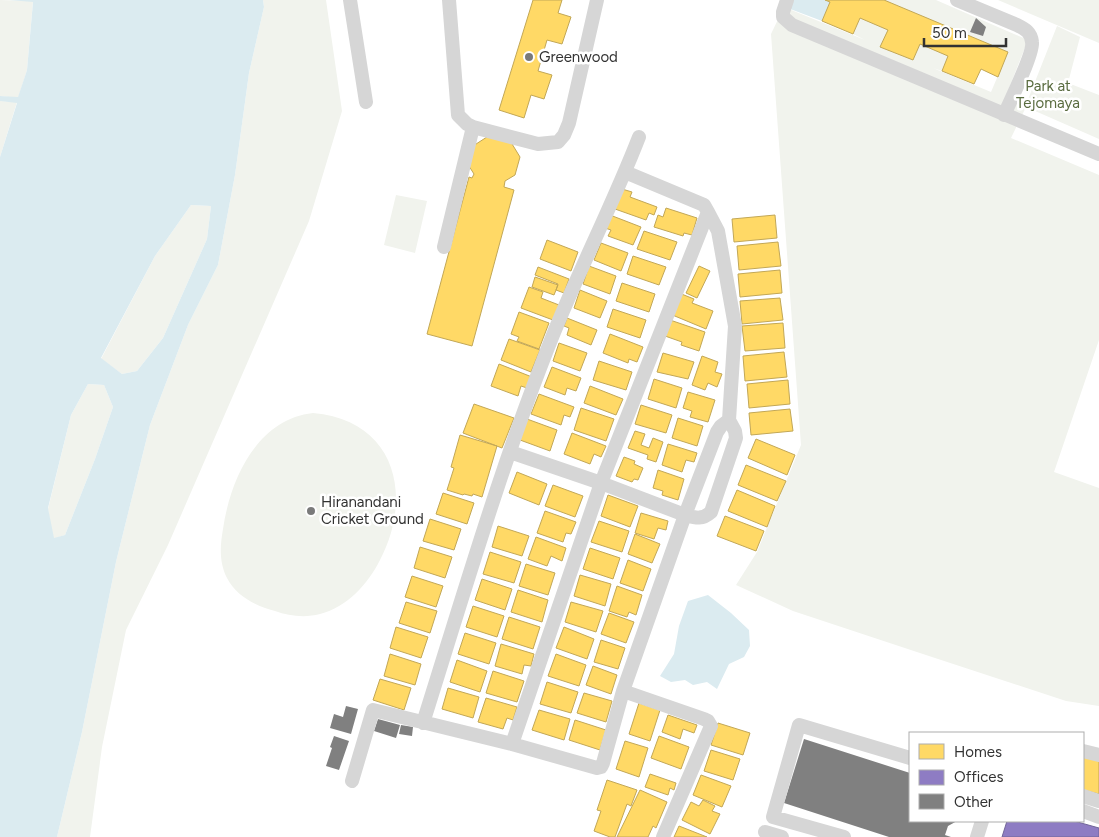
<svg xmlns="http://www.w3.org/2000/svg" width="1099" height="837" font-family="Figtree,sans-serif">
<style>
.green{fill:#f1f3ed}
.water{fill:#dbebf0;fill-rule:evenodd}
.homes{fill:#ffd966;stroke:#c2a756}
.offices{fill:#8e7cc3;stroke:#726698}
.building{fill:#808080}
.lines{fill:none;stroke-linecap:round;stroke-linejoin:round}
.minor{stroke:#d6d6d6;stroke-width:14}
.poi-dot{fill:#7a7a7a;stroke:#fff;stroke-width:2}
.labels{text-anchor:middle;stroke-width:5;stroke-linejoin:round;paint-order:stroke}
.poi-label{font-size:15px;fill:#323232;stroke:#fff;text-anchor:start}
.park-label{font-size:15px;fill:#5a6c40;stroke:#fff}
</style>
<rect width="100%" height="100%" fill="#fff"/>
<!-- green -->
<path class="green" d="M0,0l33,1 -6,69 -9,28 -18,-2z
M263,0h63l16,111 -33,110 -141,324 -42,85 -24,117 -12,90h-33l25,-105 34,-170 34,-137 38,-100 30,-60 17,-90 14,-102 15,-66z
M884,0h52l92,40 -23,58 20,9 32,-81 23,11 -12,46 31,12v44l-73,-32 -15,31 88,37v165l-45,132 45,16v218l-33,-5 -134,-44 -139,-46 -57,-26 21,-33 44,-107 -30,-411 13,-27 81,33 -12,-6 7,-16 28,12 -7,17 32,13 7,-16 28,12 -6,15 -9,-3 58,24 17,-40z
M998,0h101v43z
M0,101l17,1 -17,55z
M396,195l31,6 -12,52 -31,-8z
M191,205l20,1 -4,33 -44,99 -26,33 -15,3 -21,-15 54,-103z
M88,384l16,1 9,22 -18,52 -30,76 -12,4 -5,-30 23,-94z
M313,413c82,7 101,82 67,147 -12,24 -33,47 -60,54 -15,4 -31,2 -45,-3 -19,-5 -39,-15 -48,-33 -8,-16 -7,-32 -4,-49 7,-49 34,-110 90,-116z"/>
<!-- water -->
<path class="water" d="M9,0h254l1,7 -15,66 -14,102 -17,90 -30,60 -38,100 -34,137 -34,170 -25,105h-57v-680l17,-54 -17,-2v-5l18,1 9,-27 6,-68zM191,205l20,1 -4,33 -44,99 -26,33 -15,3 -21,-16 54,-102zM88,384l16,1 9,22 -18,52 -30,76 -11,3 -6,-30 23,-93z
M789,0h36l5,2 -8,19 -37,-14z
M708,595l23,18 18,17 1,16 -6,11 -15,7 -12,25 -10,-7 -14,3 -8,-5 -14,2 -11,-6 14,-22 5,-28 9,-25z"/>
<!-- homes -->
<path class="homes" d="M533,0h29l-4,13 13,4 -9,27 -15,-4 -9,31 14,4 -8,24 -13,-4 -7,23 -25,-8z
M825,0h59l124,52 -10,25 -17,-8 -7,15 -32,-13 6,-15 -28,-12 -7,16 -33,-13 8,-17 -28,-12 -7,16 -31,-13 8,-19z
M490,135l19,4 11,18 -5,18 -10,6 -1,6 10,3 -42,156 -45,-12 42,-157 3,1 2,-4 -7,-11 6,-17z
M622,189l10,3 -2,5 27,10 -3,8 -5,-2 -3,7 -31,-11z
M666,208l31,10 -5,17 -8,-2 -1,3 -29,-9 4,-12 5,2z
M610,215l31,12 -8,18 -25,-9 3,-6 -6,-2z
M775,215l2,23 -43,4 -2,-23z
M644,231l33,11 -7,18 -33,-11z
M547,240l31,12 -7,19 -31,-12z
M778,242l3,24 -42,4 -2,-24z
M601,243l27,10 -7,18 -27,-11z
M633,256l33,11 -7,18 -32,-11z
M589,266l27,10 -6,18 -27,-10z
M699,266l11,5 -13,27 -11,-5z
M538,267l31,12 -5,14 -8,-3 2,-6 -23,-9z
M780,270l2,23 -42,4 -2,-23z
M535,277l23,8 -4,10 -22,-8z
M622,283l33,11 -6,18 -33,-11z
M529,287l14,5 -2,6 18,7 -6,15 -32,-12z
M580,290l27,11 -7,17 -26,-10z
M679,293l15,6 -2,4 21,8 -7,18 -36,-15z
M780,298l3,22 -41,4 -2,-23z
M613,309l33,11 -6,18 -33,-11z
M519,312l30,11 -10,26 -22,-8 2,-4 -8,-3z
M567,318l30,12 -6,15 -24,-10 2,-7 -5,-2z
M670,320l35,12 -6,19 -18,-6 1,-3 -17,-6z
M783,323l2,25 -40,3 -3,-25z
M610,334l33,13 -6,15 -8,-3 -1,4 -25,-10z
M509,339l31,11 -9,22 -30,-12z
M559,343l28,10 -7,18 -27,-10z
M784,352l3,25 -42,4 -2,-25z
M663,353l31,9 -6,17 -31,-7z
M702,356l16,6 -3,10 7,2 -5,13 -9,-4 -3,7 -13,-5z
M599,361l33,11 -6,18 -33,-10z
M499,364l33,13 -5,11 -6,-2 -3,10 -27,-10z
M552,367l29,11 -5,13 -9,-3 -2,7 -21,-8z
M654,379l28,9 -6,20 -28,-9z
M788,380l2,24 -41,4 -2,-24z
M590,386l33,13 -7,16 -32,-12z
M688,392l27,8 -7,22 -18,-5 2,-6 -9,-3z
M539,394l35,13 -4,10 -6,-2 -3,10 -30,-11z
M474,404l40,14 -12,30 -39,-15z
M641,405l31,10 -6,18 -31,-9z
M581,408l33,11 -8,22 -32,-11z
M790,409l3,22 -42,4 -2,-22z
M678,418l25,8 -6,20 -25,-8z
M527,419l30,11 -7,21 -30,-11z
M635,431l10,3 -4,11 8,3 4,-10 10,4 -7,20 -9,-3 1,-4 -20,-7z
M572,433l34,13 -5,11 -7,-3 -4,10 -26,-10z
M460,435l37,11 -15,51 -9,-3 -1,2 -8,-2 -1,1 -16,-5 7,-22 -3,-1z
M756,439l39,16 -8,20 -39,-17z
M668,444l29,9 -3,9 -8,-2 -4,12 -20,-7z
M624,457l11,4 -1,3 9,4 -5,12 -4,-1 -2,3 -16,-6z
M746,465l40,16 -9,20 -39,-16z
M658,470l26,9 -6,21 -16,-5 1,-4 -10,-3z
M517,472l30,12 -8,21 -30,-12z
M553,485l30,11 -8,21 -30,-11z
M737,490l38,16 -8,21 -39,-16z
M443,493l31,10 -7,21 -31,-10z
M608,495l30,11 -8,21 -29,-11z
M545,511l31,11 -5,12 -5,-1 -3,9 -26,-9z
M641,513l27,8 -2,9 -8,-2 -4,11 -19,-6z
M725,516l39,15 -8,20 -39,-15z
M430,519l31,10 -7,21 -31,-9z
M599,521l30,10 -7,21 -31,-10z
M498,526l31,10 -7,20 -30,-9z
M635,534l25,10 -8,19 -24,-9z
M536,537l30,11 -4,13 -11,-5 -4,10 -19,-7z
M420,547l32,10 -7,21 -31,-10z
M590,548l30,10 -7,21 -30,-10z
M490,552l31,10 -7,21 -31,-9z
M628,560l23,9 -8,22 -23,-8z
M526,564l29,9 -7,22 -29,-9z
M580,575l31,9 -6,22 -31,-10z
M412,576l31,10 -7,21 -31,-10z
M482,579l30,10 -7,21 -30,-10z
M617,586l25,9 -6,20 -7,-3 -2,5 -18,-6z
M518,590l30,10 -6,22 -31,-10z
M406,602l31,9 -7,22 -31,-10z
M571,602l32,9 -7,21 -31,-10z
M473,606l31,10 -7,21 -31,-10z
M609,613l25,9 -8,21 -25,-9z
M509,617l31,10 -7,22 -31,-10z
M396,627l32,10 -7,21 -31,-10z
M564,627l30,12 -7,20 -31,-11z
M465,633l31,10 -7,21 -31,-10z
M601,640l24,8 -7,21 -24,-7z
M501,644l33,10 -3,12 -7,-1 -2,9 -27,-8z
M390,654l31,10 -6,21 -31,-9z
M556,654l30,11 -7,21 -31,-10z
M457,660l30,11 -7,21 -30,-10z
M593,666l24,9 -6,19 -25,-9z
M493,671l31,10 -7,21 -31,-9z
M380,679l31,9 -7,22 -31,-10z
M547,682l31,10 -7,21 -31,-9z
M448,688l31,9 -6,21 -31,-9z
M584,693l28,8 -6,21 -29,-9z
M486,698l31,9 -4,13 -6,-2 -4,11 -25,-7z
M639,703l21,7 -10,31 -21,-7z
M539,710l31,9 -6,21 -32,-10z
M668,715l29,10 -3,8 -11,-4 -3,10 -18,-7z
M575,720l31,10 -6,20 -31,-10z
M718,723l32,10 -7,22 -32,-10z
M659,736l30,11 -8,22 -30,-11z
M625,741l23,7 -9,29 -23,-8z
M711,750l29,9 -7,21 -29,-9z
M1083,755l16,5v34l-16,-4z
M650,774l26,9 -2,7 -4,-2 -2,7 -23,-8z
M701,775l30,11 -9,21 -29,-12z
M607,780l30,10 -6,16 -4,-2 -12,33h-5l-16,-6 7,-20 -4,-1z
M640,790l27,12 -11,26 -3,-2 -5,11h-31z
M703,800l12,6 -3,5 8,3 -10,20 -28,-14 9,-18 8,4z
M679,826l28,11h-33z"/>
<!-- offices -->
<path class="offices" d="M1007,821h67l25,7v9h-97z"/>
<!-- building -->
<path class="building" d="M976,18l10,9 -3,9 -13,-4z
M346,706l12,3 -7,25 -21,-6 4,-14 9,3z
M378,719l22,6 -4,13 -22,-7z
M401,725l12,2 -1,9 -13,-2z
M334,736l15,5 -10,29 -13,-4 6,-18 -2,-1z
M804,739l106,34v48h47l-9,5 -3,9 6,2h-62l-105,-34z"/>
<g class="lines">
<!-- minor -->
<path class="minor" d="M350,0l16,102
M449,0l9,115 9,9 6,3 65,17 20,-2 6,-7 5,-12 28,-123
M787,0l-4,12v5l9,8 307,129
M957,0l60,25c8,4 14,7 15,17 2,10 -22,60 -28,73
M708,212l10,19 17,95 -6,94
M444,247l29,-120
M510,452l91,31 -89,261
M623,691l62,-176 32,-83 4,-6 8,-6 6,11 1,7 -25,74c-9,8 -15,6 -26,3l-84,-32 107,-271 -4,-7 -79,-33
M423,723c41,-130 79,-261 130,-388 27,-67 60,-131 86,-198
M1083,751l16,4
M352,781l21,-71 139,34 85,24 4,-1 2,-4 20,-72 81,28 4,2 3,5 -48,111
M1083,796l16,5
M1083,811l16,6
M765,832l17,5
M844,837l-71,-20 26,-92 111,33
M977,837l5,-16"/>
</g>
<!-- markers -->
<g class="poi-dot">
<circle cx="529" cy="57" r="5"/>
<circle cx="311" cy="511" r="5"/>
</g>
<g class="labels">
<!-- poi labels -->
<g class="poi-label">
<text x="539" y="62">Greenwood</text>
<text x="321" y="507">Hiranandani<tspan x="321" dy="17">Cricket Ground</tspan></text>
</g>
<!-- park labels -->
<g class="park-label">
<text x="1048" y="91">Park at<tspan x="1048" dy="17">Tejomaya</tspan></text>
</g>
</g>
<!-- legend -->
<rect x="909" y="732" width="175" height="90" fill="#ffffff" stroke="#adadad"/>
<rect x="919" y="744" width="25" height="15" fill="#ffd966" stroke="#adadad"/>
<text x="954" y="757" font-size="15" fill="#323232">Homes</text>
<rect x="919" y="770" width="25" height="15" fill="#8e7cc3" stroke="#adadad"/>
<text x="954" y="782" font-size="15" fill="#323232">Offices</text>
<rect x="919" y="794" width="25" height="15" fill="#808080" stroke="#adadad"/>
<text x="954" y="807" font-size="15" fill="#323232">Other</text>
<!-- scale -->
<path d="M924 38v8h82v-8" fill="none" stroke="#323232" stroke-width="2.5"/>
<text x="932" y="38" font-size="15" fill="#323232" stroke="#ffffff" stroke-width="4" paint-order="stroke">50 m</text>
</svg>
